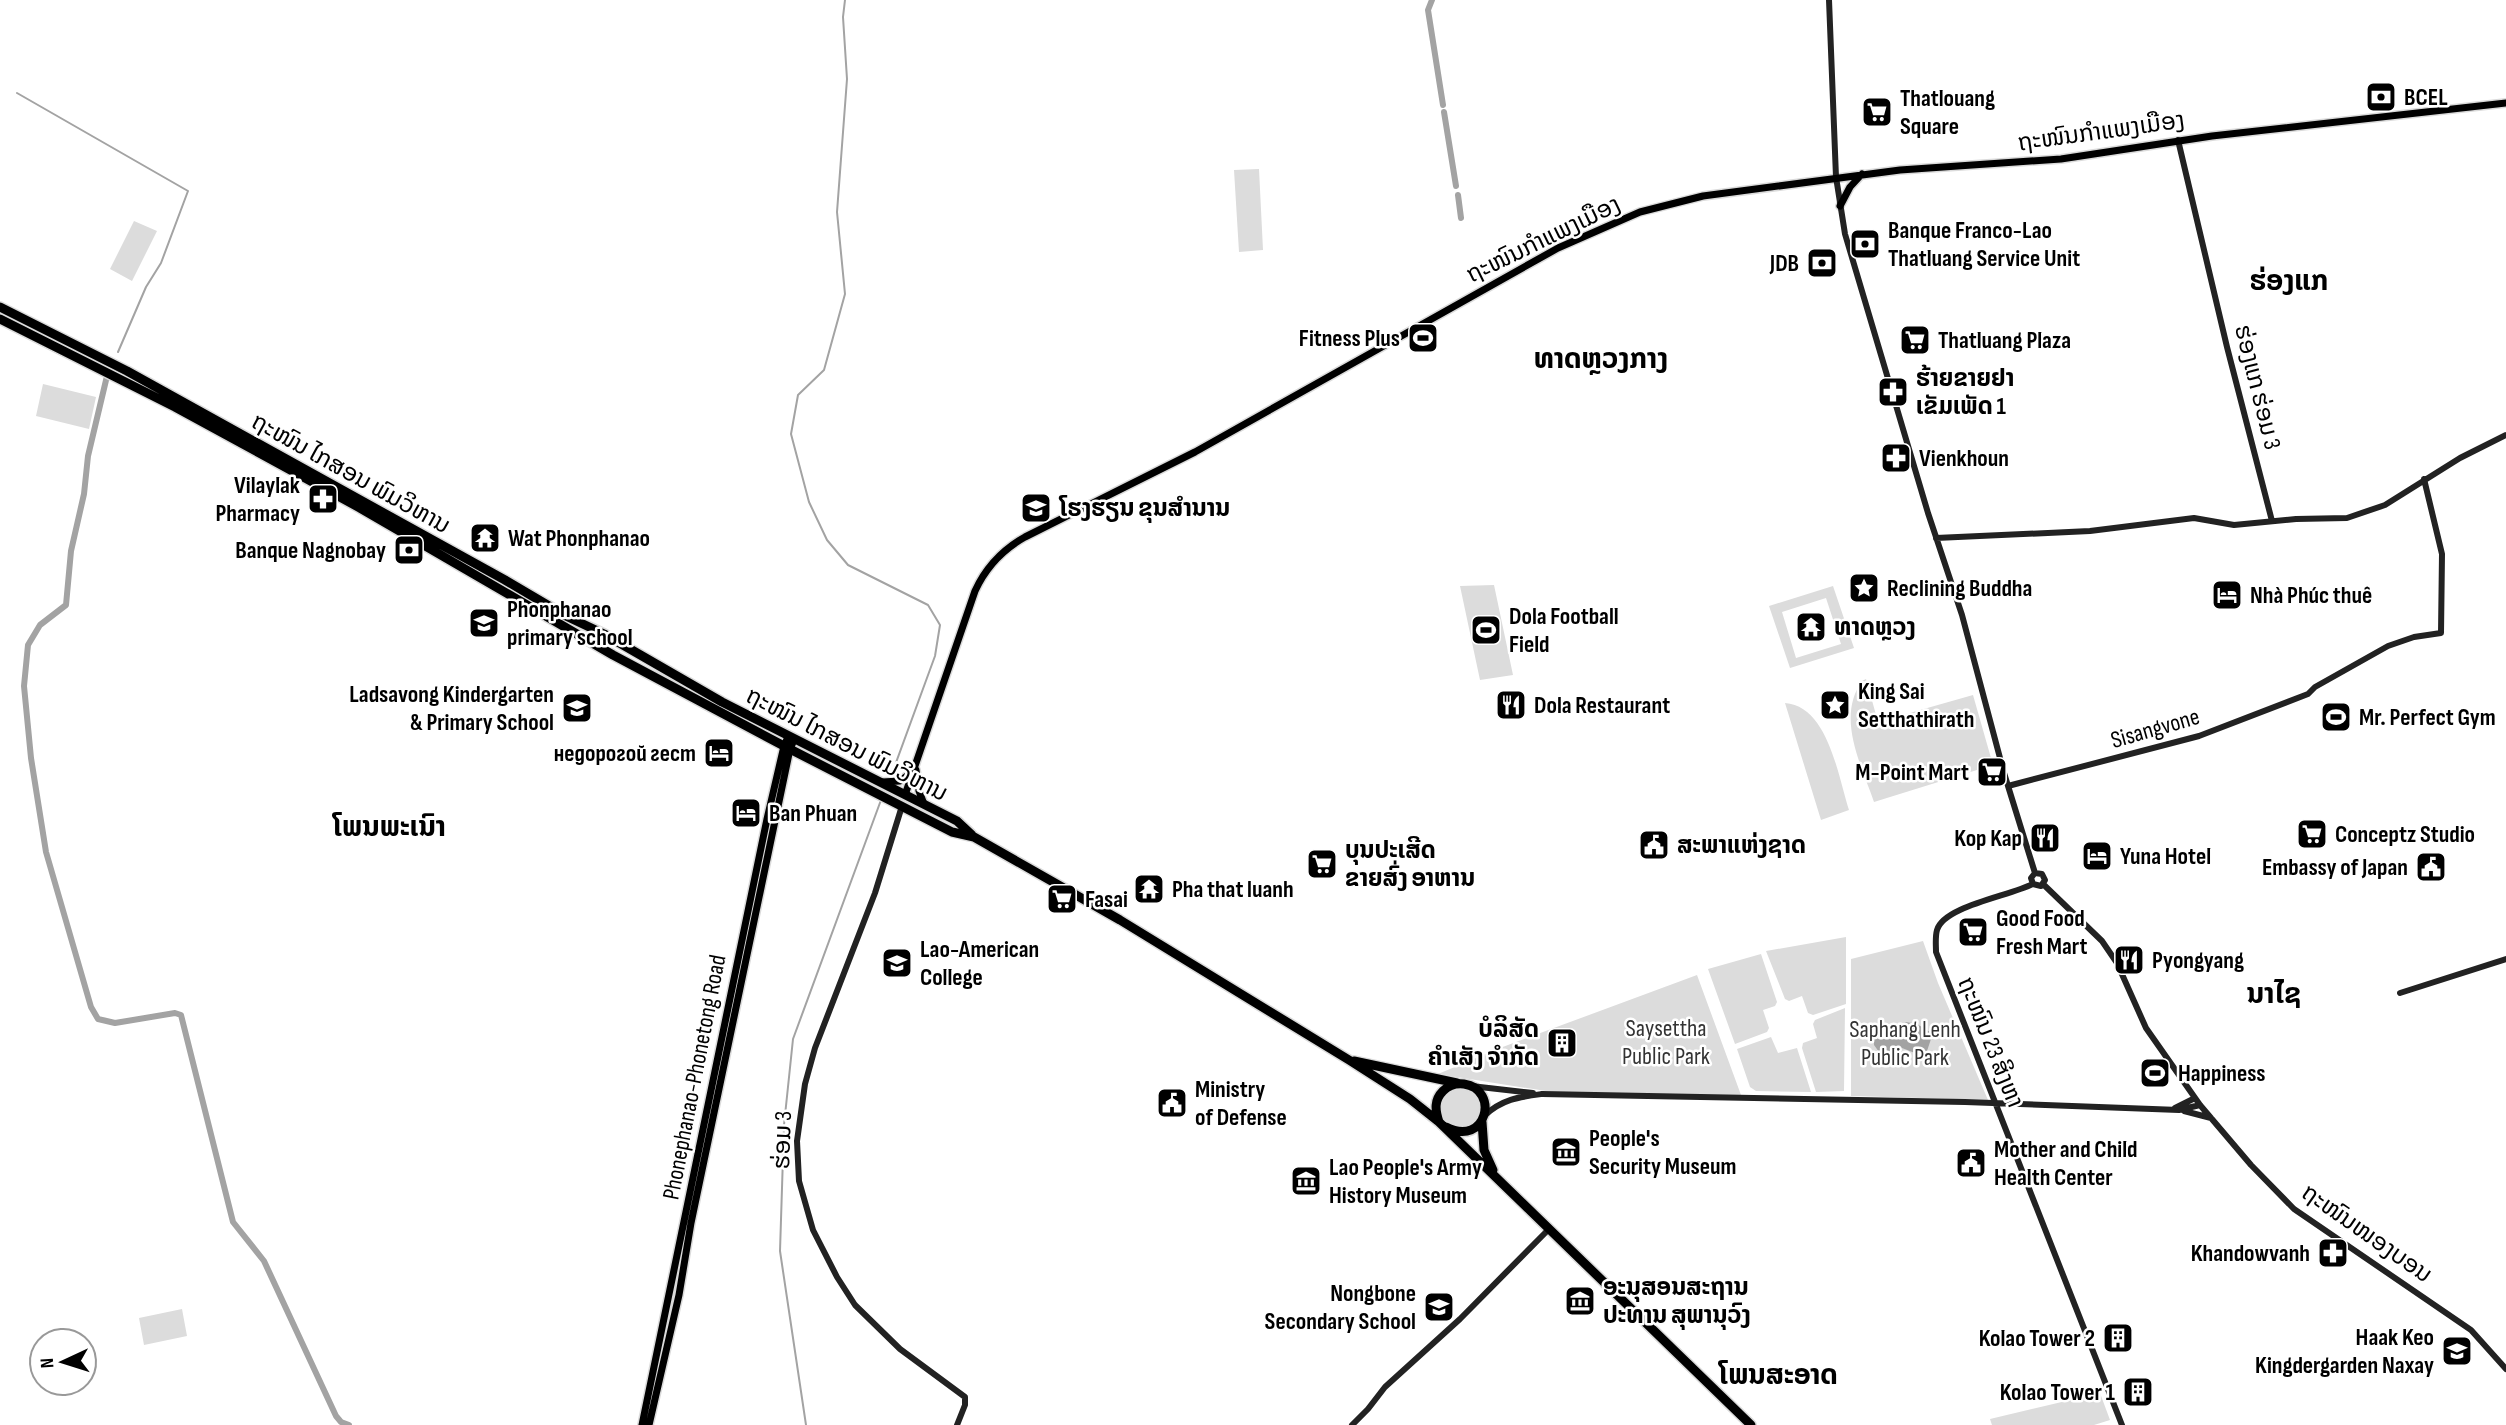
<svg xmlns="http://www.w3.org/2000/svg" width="2506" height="1425" font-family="'Sofia Sans Condensed','Noto Sans Lao',sans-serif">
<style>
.green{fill:#dcdcdc;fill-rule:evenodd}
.water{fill:#a3a3a3}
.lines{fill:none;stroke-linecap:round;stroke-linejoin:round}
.stream{stroke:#a3a3a3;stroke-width:2}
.canal{stroke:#a3a3a3;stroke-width:6}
.primary-casing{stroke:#dbdbdb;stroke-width:10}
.highway-casing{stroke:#dbdbdb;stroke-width:12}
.secondary{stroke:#222;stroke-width:6}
.primary{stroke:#000;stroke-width:7}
.highway{stroke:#000;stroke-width:9}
.labels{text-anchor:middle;stroke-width:5;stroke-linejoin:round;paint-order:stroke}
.poi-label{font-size:24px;font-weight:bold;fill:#000;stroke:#fff;text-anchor:start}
.street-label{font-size:24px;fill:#000;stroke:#fff}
.park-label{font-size:24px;fill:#333;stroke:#fff}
.quarter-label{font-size:28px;font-weight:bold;fill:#000;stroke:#fff}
</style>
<rect width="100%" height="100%" fill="#fff"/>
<!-- green -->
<path class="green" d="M1259,169l4,81 -24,2 -5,-82z
M134,221l23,10 -25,50 -22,-12z
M43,384l53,13 -7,32 -53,-13z
M1494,585l19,90 -33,5 -20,-94z
M1833,586l21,62 -64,20 -21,-62zM1826,598l15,46 -45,14 -14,-46z
M1866,679l12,43 95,-27 20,70 -119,37c-13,-38 -38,-84 -12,-121z
M1785,703c43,3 53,73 64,107l-28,10z
M1846,937v67l-33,11 -5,-2 -6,-17 -13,5 -4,-2 -19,-48z
M1923,941l15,42 50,117 -137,-4v-137z
M1761,954l16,48 -2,4 -12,4 6,18 -2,4 -32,12 -27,-75z
M1697,975l44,120 -65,1 -124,-4 -114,-18 62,-26z
M1845,1008l-1,83 -28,1 -14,-44 1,-5 14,-5 -4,-14 2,-4z
M1771,1037l7,16 19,-5 14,44 -55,-1 -6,-4 -13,-38z
M1459,1085l20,9 4,11 -2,16 -18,10 -22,-10 -3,-9 3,-16z
M182,1309l5,27 -43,9 -5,-27z
M2100,1393l10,27 -16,5h-102l-2,-6z"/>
<!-- water -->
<path class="water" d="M1906,1022l11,2 13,8 1,7 -6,18 -23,-9 -15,15 -13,-18v-8l12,-10z"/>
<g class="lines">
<!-- stream -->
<path class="stream" d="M845,0l-2,17 4,62 -10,133 8,82 -21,76 -26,25 -7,39 18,68 18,38 21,25 80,40 12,20 -5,31 -45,123
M17,93l171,98 -27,72 -15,24 -28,65
M806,1425l-26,-174 4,-126 9,-86 88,-239"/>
<!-- canal -->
<path class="canal" d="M1432,0l-4,10 15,95
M1444,112l12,74
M1458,195l3,23
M107,376l-19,80 -4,38 -13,57 -5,54 -26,20 -12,20 -4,41 7,72 15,94 45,155 7,12 17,4 60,-10 6,2 52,207 31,39 72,155 5,6 8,3"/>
<!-- primary casing -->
<g class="primary-casing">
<path id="primary" d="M1840,206l10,-19 12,-13
M916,770l3,21 5,13
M882,782l18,-1 12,-9
M905,795l70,-204c11,-24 27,-41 50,-54l170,-85 363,-204 82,-36 63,-16 197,-26 161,-11 151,-23 294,-33
M642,1425l125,-606 17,-73 4,-9
M649,1425l30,-130 12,-72 99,-474 4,-9"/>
</g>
<!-- highway casing -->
<g class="highway-casing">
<path id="highway" d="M0,307l127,64 378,209 61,36 38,18 118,68 235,119 15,14
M0,319l175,88 185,101 253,147 171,91 168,86 22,5 146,83 229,140 61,39 29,23
M1354,1061l103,22
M1482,1122l2,28 9,20
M1446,1127c41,21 54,-38 18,-43 -8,-1 -15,1 -21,7 -9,9 -8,19 -4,31l312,303"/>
</g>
<!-- secondary -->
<path class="secondary" d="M1829,0l7,177 9,57 83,279 34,102 42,158 31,100 -4,5 2,6
M2178,140l49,207 45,174
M1936,538l154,-7 104,-13 40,7 62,-6 51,-1 38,-13 75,-47 46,-23
M2008,786l191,-50 109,-42 7,-7 73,-41 26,-9 27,-4 1,-79 -18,-75
M902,806l-27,87 -60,155 -10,36 -8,57 2,40 14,49 24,47 18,28 45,44 65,48v8l-8,20
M2033,884c-23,12 -89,22 -96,46 -2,7 -1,15 -1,22l186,473
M2033,884l8,2 4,-6 -3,-6 -7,-1
M2043,884l59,57 15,22 29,65 54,77 51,60 43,44 177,121 35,39
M2400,993l106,-34
M1471,1086l62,7
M2175,1108l20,-10
M2184,1111l27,7
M1484,1116c18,-17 35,-19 58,-22l423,8 214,8 21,-5
M1352,1425l16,-16 17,-22 75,-68 87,-88"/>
<!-- primary -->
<use href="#primary" class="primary"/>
<!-- highway -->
<use href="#highway" class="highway"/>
</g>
<!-- icons -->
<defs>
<g id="bank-square" transform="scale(1.575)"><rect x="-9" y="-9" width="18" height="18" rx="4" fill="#000" stroke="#fff"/><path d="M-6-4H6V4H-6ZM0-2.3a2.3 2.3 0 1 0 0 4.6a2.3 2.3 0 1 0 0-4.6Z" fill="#fff"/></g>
<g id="supermarket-square" transform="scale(1.575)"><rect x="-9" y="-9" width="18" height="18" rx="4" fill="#000" stroke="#fff"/><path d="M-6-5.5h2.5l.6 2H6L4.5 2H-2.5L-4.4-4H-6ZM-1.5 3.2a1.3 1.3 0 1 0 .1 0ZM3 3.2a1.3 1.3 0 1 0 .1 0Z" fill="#fff"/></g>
<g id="stadium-square" transform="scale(1.575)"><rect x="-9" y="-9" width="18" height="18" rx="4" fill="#000" stroke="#fff"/><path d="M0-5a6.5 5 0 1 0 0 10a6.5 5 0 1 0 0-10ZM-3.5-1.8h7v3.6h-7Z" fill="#fff"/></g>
<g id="pharmacy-square" transform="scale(1.575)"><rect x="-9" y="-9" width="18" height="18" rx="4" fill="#000" stroke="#fff"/><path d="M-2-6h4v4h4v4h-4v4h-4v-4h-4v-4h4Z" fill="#fff"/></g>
<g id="school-square" transform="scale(1.575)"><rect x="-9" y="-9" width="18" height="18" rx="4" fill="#000" stroke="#fff"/><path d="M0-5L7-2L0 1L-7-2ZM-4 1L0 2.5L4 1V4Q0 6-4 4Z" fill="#fff"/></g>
<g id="temple-square" transform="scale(1.575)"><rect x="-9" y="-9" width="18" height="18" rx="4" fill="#000" stroke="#fff"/><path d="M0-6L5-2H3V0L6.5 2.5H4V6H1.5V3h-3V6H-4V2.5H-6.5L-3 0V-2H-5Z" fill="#fff"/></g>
<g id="sight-square" transform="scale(1.575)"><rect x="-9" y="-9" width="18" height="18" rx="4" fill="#000" stroke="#fff"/><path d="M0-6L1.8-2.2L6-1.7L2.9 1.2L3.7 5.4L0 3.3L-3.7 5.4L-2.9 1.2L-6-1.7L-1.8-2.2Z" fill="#fff"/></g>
<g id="hotel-square" transform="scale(1.575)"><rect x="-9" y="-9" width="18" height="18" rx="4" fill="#000" stroke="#fff"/><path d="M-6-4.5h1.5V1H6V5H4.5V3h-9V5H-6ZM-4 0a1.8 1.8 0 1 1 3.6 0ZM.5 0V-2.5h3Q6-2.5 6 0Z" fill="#fff"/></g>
<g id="restaurant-square" transform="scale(1.575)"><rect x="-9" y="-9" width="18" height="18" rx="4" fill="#000" stroke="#fff"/><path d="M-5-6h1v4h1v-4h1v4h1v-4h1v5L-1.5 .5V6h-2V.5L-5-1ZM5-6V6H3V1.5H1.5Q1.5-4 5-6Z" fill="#fff"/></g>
<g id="civic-square" transform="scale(1.575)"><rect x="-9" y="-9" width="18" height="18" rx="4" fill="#000" stroke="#fff"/><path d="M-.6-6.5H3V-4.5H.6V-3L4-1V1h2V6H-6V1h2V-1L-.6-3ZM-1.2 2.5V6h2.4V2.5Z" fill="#fff"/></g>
<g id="building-square" transform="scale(1.575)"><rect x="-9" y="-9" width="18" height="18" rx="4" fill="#000" stroke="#fff"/><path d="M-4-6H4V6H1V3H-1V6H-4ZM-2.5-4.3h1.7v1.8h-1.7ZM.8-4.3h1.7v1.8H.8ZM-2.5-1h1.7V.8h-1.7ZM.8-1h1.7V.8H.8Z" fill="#fff"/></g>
<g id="museum-square" transform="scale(1.575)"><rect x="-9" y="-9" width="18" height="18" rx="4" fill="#000" stroke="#fff"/><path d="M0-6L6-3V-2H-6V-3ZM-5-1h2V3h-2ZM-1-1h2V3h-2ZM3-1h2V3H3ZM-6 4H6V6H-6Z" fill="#fff"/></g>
</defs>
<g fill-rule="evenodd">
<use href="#bank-square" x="2381" y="97"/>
<use href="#supermarket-square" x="1877" y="112"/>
<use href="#bank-square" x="1865" y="244"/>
<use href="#bank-square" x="1822" y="263"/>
<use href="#stadium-square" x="1423" y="338"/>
<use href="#supermarket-square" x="1915" y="340"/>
<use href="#pharmacy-square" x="1893" y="392"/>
<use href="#pharmacy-square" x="1896" y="458"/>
<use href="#pharmacy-square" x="323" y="499"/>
<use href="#school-square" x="1036" y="508"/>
<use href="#temple-square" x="485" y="538"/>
<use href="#bank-square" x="409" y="550"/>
<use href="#sight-square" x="1864" y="588"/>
<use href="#hotel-square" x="2227" y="595"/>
<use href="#school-square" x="484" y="623"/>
<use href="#temple-square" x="1811" y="627"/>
<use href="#stadium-square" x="1486" y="630"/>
<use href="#restaurant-square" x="1511" y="705"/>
<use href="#sight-square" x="1835" y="705"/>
<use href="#school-square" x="577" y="708"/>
<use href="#stadium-square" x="2336" y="717"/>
<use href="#hotel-square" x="719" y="753"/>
<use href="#supermarket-square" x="1992" y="772"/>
<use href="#hotel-square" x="746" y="813"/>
<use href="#supermarket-square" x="2312" y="834"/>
<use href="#restaurant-square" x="2045" y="838"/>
<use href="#civic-square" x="1654" y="845"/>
<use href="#hotel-square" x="2097" y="856"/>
<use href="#supermarket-square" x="1322" y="864"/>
<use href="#civic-square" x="2431" y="867"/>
<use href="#temple-square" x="1149" y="889"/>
<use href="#supermarket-square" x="1062" y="899"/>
<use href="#supermarket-square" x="1973" y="932"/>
<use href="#restaurant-square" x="2129" y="960"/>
<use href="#school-square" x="897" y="963"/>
<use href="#building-square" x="1562" y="1043"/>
<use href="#stadium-square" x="2155" y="1073"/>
<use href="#civic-square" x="1172" y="1103"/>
<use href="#museum-square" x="1566" y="1152"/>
<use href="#civic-square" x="1971" y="1163"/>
<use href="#museum-square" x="1306" y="1181"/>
<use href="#pharmacy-square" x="2333" y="1253"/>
<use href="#museum-square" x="1580" y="1301"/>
<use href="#school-square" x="1439" y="1307"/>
<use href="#building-square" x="2118" y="1338"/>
<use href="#school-square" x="2457" y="1351"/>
<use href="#building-square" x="2138" y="1392"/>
</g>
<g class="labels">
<!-- poi labels -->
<g class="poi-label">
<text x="2404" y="105">BCEL</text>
<text x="1900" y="106">Thatlouang<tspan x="1900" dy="28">Square</tspan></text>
<text x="1888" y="238">Banque Franco-Lao<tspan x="1888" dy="28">Thatluang Service Unit</tspan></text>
<text x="1799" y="271" text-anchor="end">JDB</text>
<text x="1400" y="346" text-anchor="end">Fitness Plus</text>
<text x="1938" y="348">Thatluang Plaza</text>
<text x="1916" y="386">ຮ້າຍຂາຍຢາ<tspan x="1916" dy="28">ເຂັມເພັດ 1</tspan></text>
<text x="1919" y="466">Vienkhoun</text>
<text x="300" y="493" text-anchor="end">Vilaylak<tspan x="300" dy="28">Pharmacy</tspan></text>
<text x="1059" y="516">ໂຮງຮຽນ ຂຸນສຳນານ</text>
<text x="508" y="546">Wat Phonphanao</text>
<text x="386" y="558" text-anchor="end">Banque Nagnobay</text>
<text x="1887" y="596">Reclining Buddha</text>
<text x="2250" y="603">Nhà Phúc thuê</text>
<text x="507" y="617">Phonphanao<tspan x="507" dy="28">primary school</tspan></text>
<text x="1509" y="624">Dola Football<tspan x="1509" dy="28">Field</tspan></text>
<text x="1834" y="635">ທາດຫຼວງ</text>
<text x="1858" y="699">King Sai<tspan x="1858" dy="28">Setthathirath</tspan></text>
<text x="554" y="702" text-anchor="end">Ladsavong Kindergarten<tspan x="554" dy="28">&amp; Primary School</tspan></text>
<text x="1534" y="713">Dola Restaurant</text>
<text x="2359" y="725">Mr. Perfect Gym</text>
<text x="696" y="761" text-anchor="end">недорогой гест</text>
<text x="1969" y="780" text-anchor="end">M-Point Mart</text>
<text x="769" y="821">Ban Phuan</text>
<text x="2335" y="842">Conceptz Studio</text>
<text x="2022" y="846" text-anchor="end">Kop Kap</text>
<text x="1677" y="853">ສະພາແຫ່ງຊາດ</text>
<text x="1345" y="858">ບຸນປະເສີດ<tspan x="1345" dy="28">ຂາຍສົ່ງ ອາຫານ</tspan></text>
<text x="2120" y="864">Yuna Hotel</text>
<text x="2408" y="875" text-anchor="end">Embassy of Japan</text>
<text x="1172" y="897">Pha that luanh</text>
<text x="1085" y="907">Fasai</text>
<text x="1996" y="926">Good Food<tspan x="1996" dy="28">Fresh Mart</tspan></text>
<text x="920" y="957">Lao-American<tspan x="920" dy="28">College</tspan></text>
<text x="2152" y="968">Pyongyang</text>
<text x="1539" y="1037" text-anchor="end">ບໍລິສັດ<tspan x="1539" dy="28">ຄຳເສັງ ຈຳກັດ</tspan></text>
<text x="2178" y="1081">Happiness</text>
<text x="1195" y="1097">Ministry<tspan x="1195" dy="28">of Defense</tspan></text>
<text x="1589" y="1146">People's<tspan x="1589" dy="28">Security Museum</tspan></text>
<text x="1994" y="1157">Mother and Child<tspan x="1994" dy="28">Health Center</tspan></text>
<text x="1329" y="1175">Lao People's Army<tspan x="1329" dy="28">History Museum</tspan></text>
<text x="2310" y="1261" text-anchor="end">Khandowvanh</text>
<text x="1603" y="1295">ອະນຸສອນສະຖານ<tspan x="1603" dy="28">ປະທານ ສຸພານຸວົງ</tspan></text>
<text x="1416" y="1301" text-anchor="end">Nongbone<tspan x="1416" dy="28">Secondary School</tspan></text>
<text x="2434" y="1345" text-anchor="end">Haak Keo<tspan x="2434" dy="28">Kingdergarden Naxay</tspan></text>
<text x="2095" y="1346" text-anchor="end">Kolao Tower 2</text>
<text x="2115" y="1400" text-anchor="end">Kolao Tower 1</text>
</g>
<!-- street labels -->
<g class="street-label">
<text transform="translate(2101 131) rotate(-8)" y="8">ຖະໜົນກຳແພງເມືອງ</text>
<text transform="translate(1543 239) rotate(-26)" y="8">ຖະໜົນກຳແພງເມືອງ</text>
<text transform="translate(2258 387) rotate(76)" y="8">ຮ່ອງແກ ຮ່ອມ 3</text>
<text transform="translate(351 473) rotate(29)" y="8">ຖະໜົນ ໄກສອນ ພົມວິຫານ</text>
<text transform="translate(2155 728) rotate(-16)" y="8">Sisangvone</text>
<text transform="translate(847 744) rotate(27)" y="8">ຖະໜົນ ໄກສອນ ພົມວິຫານ</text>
<text transform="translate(1991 1042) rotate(68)" y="8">ຖະໜົນ 23 ສິງຫາ</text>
<text transform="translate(694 1077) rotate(-79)" y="8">Phonephanao-Phonetong Road</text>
<text transform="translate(782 1140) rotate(-88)" y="8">ຮ່ອມ 3</text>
<text transform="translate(2367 1233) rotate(35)" y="8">ຖະໜົນໜອງບອນ</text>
</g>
<!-- park labels -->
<g class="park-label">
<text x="1666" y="1036">Saysettha<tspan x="1666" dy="28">Public Park</tspan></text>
<text x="1905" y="1037">Saphang Lenh<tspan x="1905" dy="28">Public Park</tspan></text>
</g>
<!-- quarter labels -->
<g class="quarter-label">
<text x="2289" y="290">ຮ່ອງແກ</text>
<text x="1601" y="368">ທາດຫຼວງກາງ</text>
<text x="389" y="836">ໂພນພະເນົາ</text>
<text x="2274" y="1003">ນາໄຊ</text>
<text x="1778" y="1384">ໂພນສະອາດ</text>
</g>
</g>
<!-- north arrow -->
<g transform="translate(63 1362) rotate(266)"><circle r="33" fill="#ffffff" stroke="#999999" stroke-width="2"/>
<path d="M0-5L12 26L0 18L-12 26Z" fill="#000000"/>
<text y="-10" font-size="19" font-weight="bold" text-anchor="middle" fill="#000000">N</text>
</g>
</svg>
